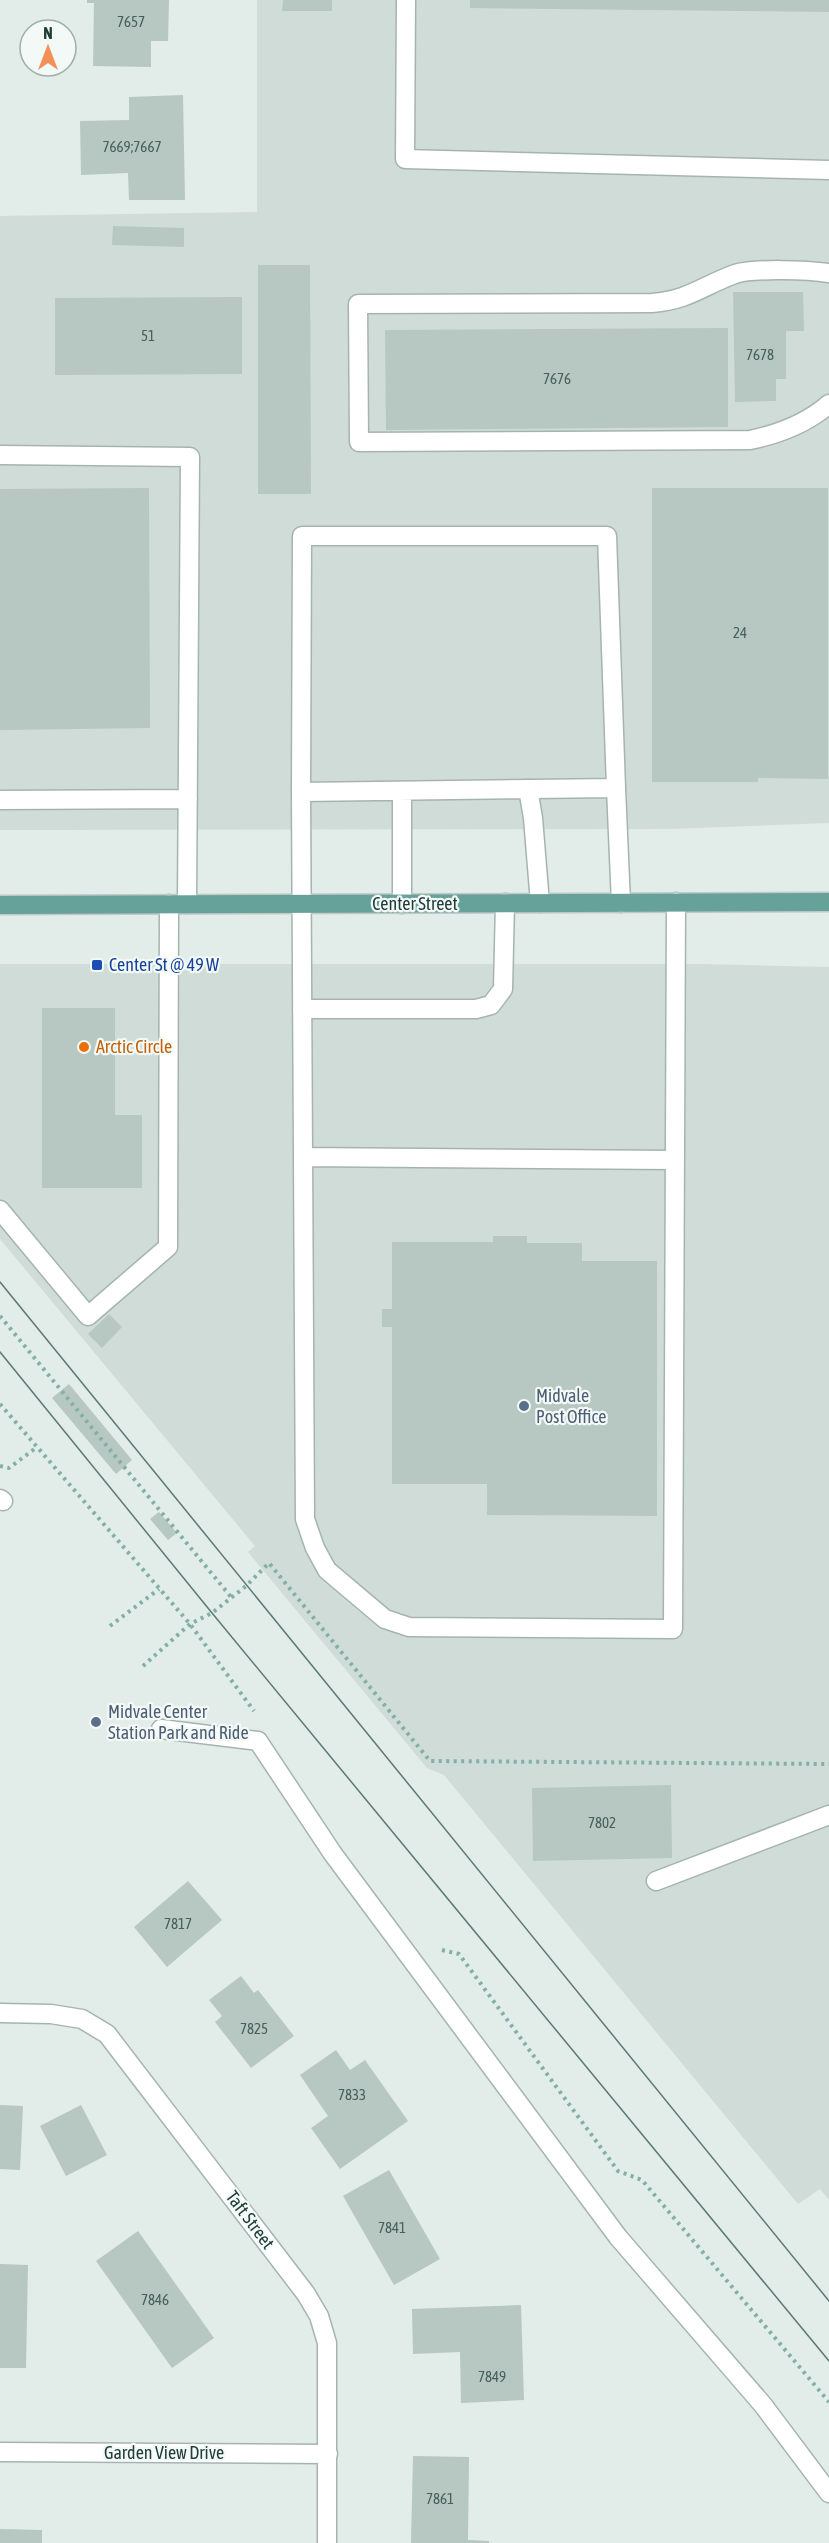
<svg xmlns="http://www.w3.org/2000/svg" width="829" height="2543" font-family="'Asap Condensed',sans-serif">
<style>
.built{fill:#d0dcd8}
.building{fill:#b7c7c2}
.lines{fill:none;stroke-linecap:round;stroke-linejoin:round}
.minor-casing{stroke:#a5b4b1;stroke-width:21}
.major-casing{stroke:#c1c9c8;stroke-width:21}
.path{stroke:#82b0a7;stroke-width:4;stroke-dasharray:3 4.5;stroke-linecap:butt}
.minor{stroke:#fff;stroke-width:18}
.major{stroke:#66a299;stroke-width:18}
.tram{stroke:#5c7974;stroke-width:1.5}
.transit-dot{fill:#1a4fb4;stroke:#f2f9f6;stroke-width:2}
.food-dot{fill:#e8710a;stroke:#f2f9f6;stroke-width:2}
.service-dot{fill:#5c6f8a;stroke:#f2f9f6;stroke-width:2}
.labels{text-anchor:middle;stroke-width:4.5;stroke-linejoin:round;paint-order:stroke}
.number-label{font-size:15px;fill:#47605b}
.street-label{font-size:18px;fill:#223d39;stroke:#f2f9f6}
.transit-label{font-size:18px;fill:#164399;stroke:#f2f9f6;text-anchor:start}
.food-label{font-size:18px;fill:#c56008;stroke:#f2f9f6;text-anchor:start}
.service-label{font-size:18px;fill:#4e5e75;stroke:#f2f9f6;text-anchor:start}
</style>
<rect width="100%" height="100%" fill="#e2ece9"/>
<!-- built -->
<path class="built" d="M257,0h572v823l-159,6 -670,1v-614l257,-4z
M0,964h700l129,3v1233l-9,-11 -22,15 -354,-429 -17,-7 -179,-216 7,-6 -255,-307z"/>
<!-- building -->
<path class="building" d="M87,0h82l-1,41h-17v26l-58,-1 1,-63h-7z
M283,0h49v11h-50z
M470,0h359v12l-359,-4z
M183,95l2,105h-56l-1,-27 -47,2 -1,-54 49,-1v-23z
M113,226l71,2v19l-72,-2z
M258,265h52l1,229h-53z
M733,292h70l1,39h-18v48h-10v22l-41,1z
M242,297v77l-187,1v-77z
M728,328v99l-342,3 -1,-100z
M149,488l1,240 -150,2v-241z
M652,488h176v291l-70,-1v4h-106z
M42,1008h73v107h27v73h-100z
M493,1236h34v7h55v18h75v255l-170,-1v-31h-95v-157h-10v-18h10v-67h101z
M109,1314l13,13 -20,21 -14,-14z
M69,1384l63,76 -16,14 -64,-76z
M159,1512l18,21 -9,7 -18,-21z
M671,1785l1,73 -139,3 -1,-73z
M188,1881l34,39 -55,47 -33,-40z
M241,1976l13,17 4,-3 36,46 -43,32 -36,-46 7,-6 -13,-16z
M336,2050l14,20 15,-10 43,61 -68,48 -29,-41 17,-12 -28,-41z
M0,2105l23,1 -3,64 -20,-1z
M81,2105l26,50 -41,21 -26,-50z
M389,2170l51,89 -46,26 -51,-89z
M138,2231l76,107 -42,30 -76,-107z
M0,2264l28,1 -2,103h-26z
M521,2305l3,95 -63,3 -1,-51 -47,2 -1,-45z
M413,2456l56,1 -1,83 21,1v2h-78z
M0,2529l42,1v13h-42z"/>
<g class="lines">
<!-- minor casing -->
<g class="minor-casing">
<path id="minor" d="M406,0l-1,159 424,11
M829,273c-20,-3 -76,-5 -94,1 -33,12 -46,26 -83,29l-294,1 1,138 391,-2c29,-6 56,-16 79,-36
M0,455l190,2 -3,447
M528,789l5,29 7,85
M402,791v113
M301,792l1,-256h305l9,252
M0,800l188,-1
M621,903l-5,-115 -315,4 4,727 10,29 12,22 58,49 24,8 264,2 3,-727
M302,1009h174l15,-4 12,-16 2,-86
M304,1157l370,3
M0,1210l88,106 80,-69 1,-343
M0,1499l3,2
M161,1729l97,12 75,113 285,383 145,168 66,88
M656,1881l173,-66
M0,2013l51,1 31,5 25,15 199,260 13,22 8,27v200
M0,2452l328,2"/>
</g>
<!-- major casing -->
<g class="major-casing">
<path id="major" d="M0,905l829,-3"/>
</g>
<!-- path -->
<path class="path" d="M0,1316l231,281
M0,1404l190,220 64,87
M0,1466l9,2 28,-21
M110,1626l49,-37
M143,1666l47,-42 22,-11 34,-27 23,-23 161,198 399,3
M442,1950l17,4 159,217 24,9 187,222"/>
<!-- minor -->
<use href="#minor" class="minor"/>
<!-- major -->
<use href="#major" class="major"/>
<!-- tram -->
<path class="tram" d="M0,1282l829,1019
M0,1352l212,261 617,748"/>
</g>
<!-- markers -->
<rect class="transit-dot" x="91" y="959" width="12" height="12" rx="3"/>
<circle class="food-dot" cx="84" cy="1047" r="6"/>
<g class="service-dot">
<circle cx="524" cy="1406" r="6"/>
<circle cx="96" cy="1722" r="6"/>
</g>
<g class="labels">
<!-- number labels -->
<g class="number-label">
<text x="131" y="27">7657</text>
<text x="132" y="152">7669;7667</text>
<text x="148" y="341">51</text>
<text x="760" y="360">7678</text>
<text x="557" y="384">7676</text>
<text x="740" y="638">24</text>
<text x="602" y="1828">7802</text>
<text x="178" y="1929">7817</text>
<text x="254" y="2034">7825</text>
<text x="352" y="2100">7833</text>
<text x="392" y="2233">7841</text>
<text x="155" y="2305">7846</text>
<text x="492" y="2382">7849</text>
<text x="440" y="2504">7861</text>
</g>
<!-- street labels -->
<g class="street-label">
<text x="415" y="910">Center Street</text>
<text transform="translate(250 2220) rotate(53)" y="6">Taft Street</text>
<text x="164" y="2459">Garden View Drive</text>
</g>
<!-- transit labels -->
<g class="transit-label">
<text x="109" y="971">Center St @ 49 W</text>
</g>
<!-- food labels -->
<g class="food-label">
<text x="96" y="1053">Arctic Circle</text>
</g>
<!-- service labels -->
<g class="service-label">
<text x="536" y="1402">Midvale<tspan x="536" dy="21">Post Office</tspan></text>
<text x="108" y="1718">Midvale Center<tspan x="108" dy="21">Station Park and Ride</tspan></text>
</g>
</g>
<!-- north arrow -->
<g transform="translate(48 48)"><circle r="28" fill="#f2f9f6" stroke="#9faeaa" stroke-width="1.5"/>
<path d="M0-4.5L10 22L0 15L-10 22Z" fill="#f2905a"/>
<text y="-9" font-size="16" font-weight="bold" text-anchor="middle" fill="#223d39">N</text>
</g>
</svg>
